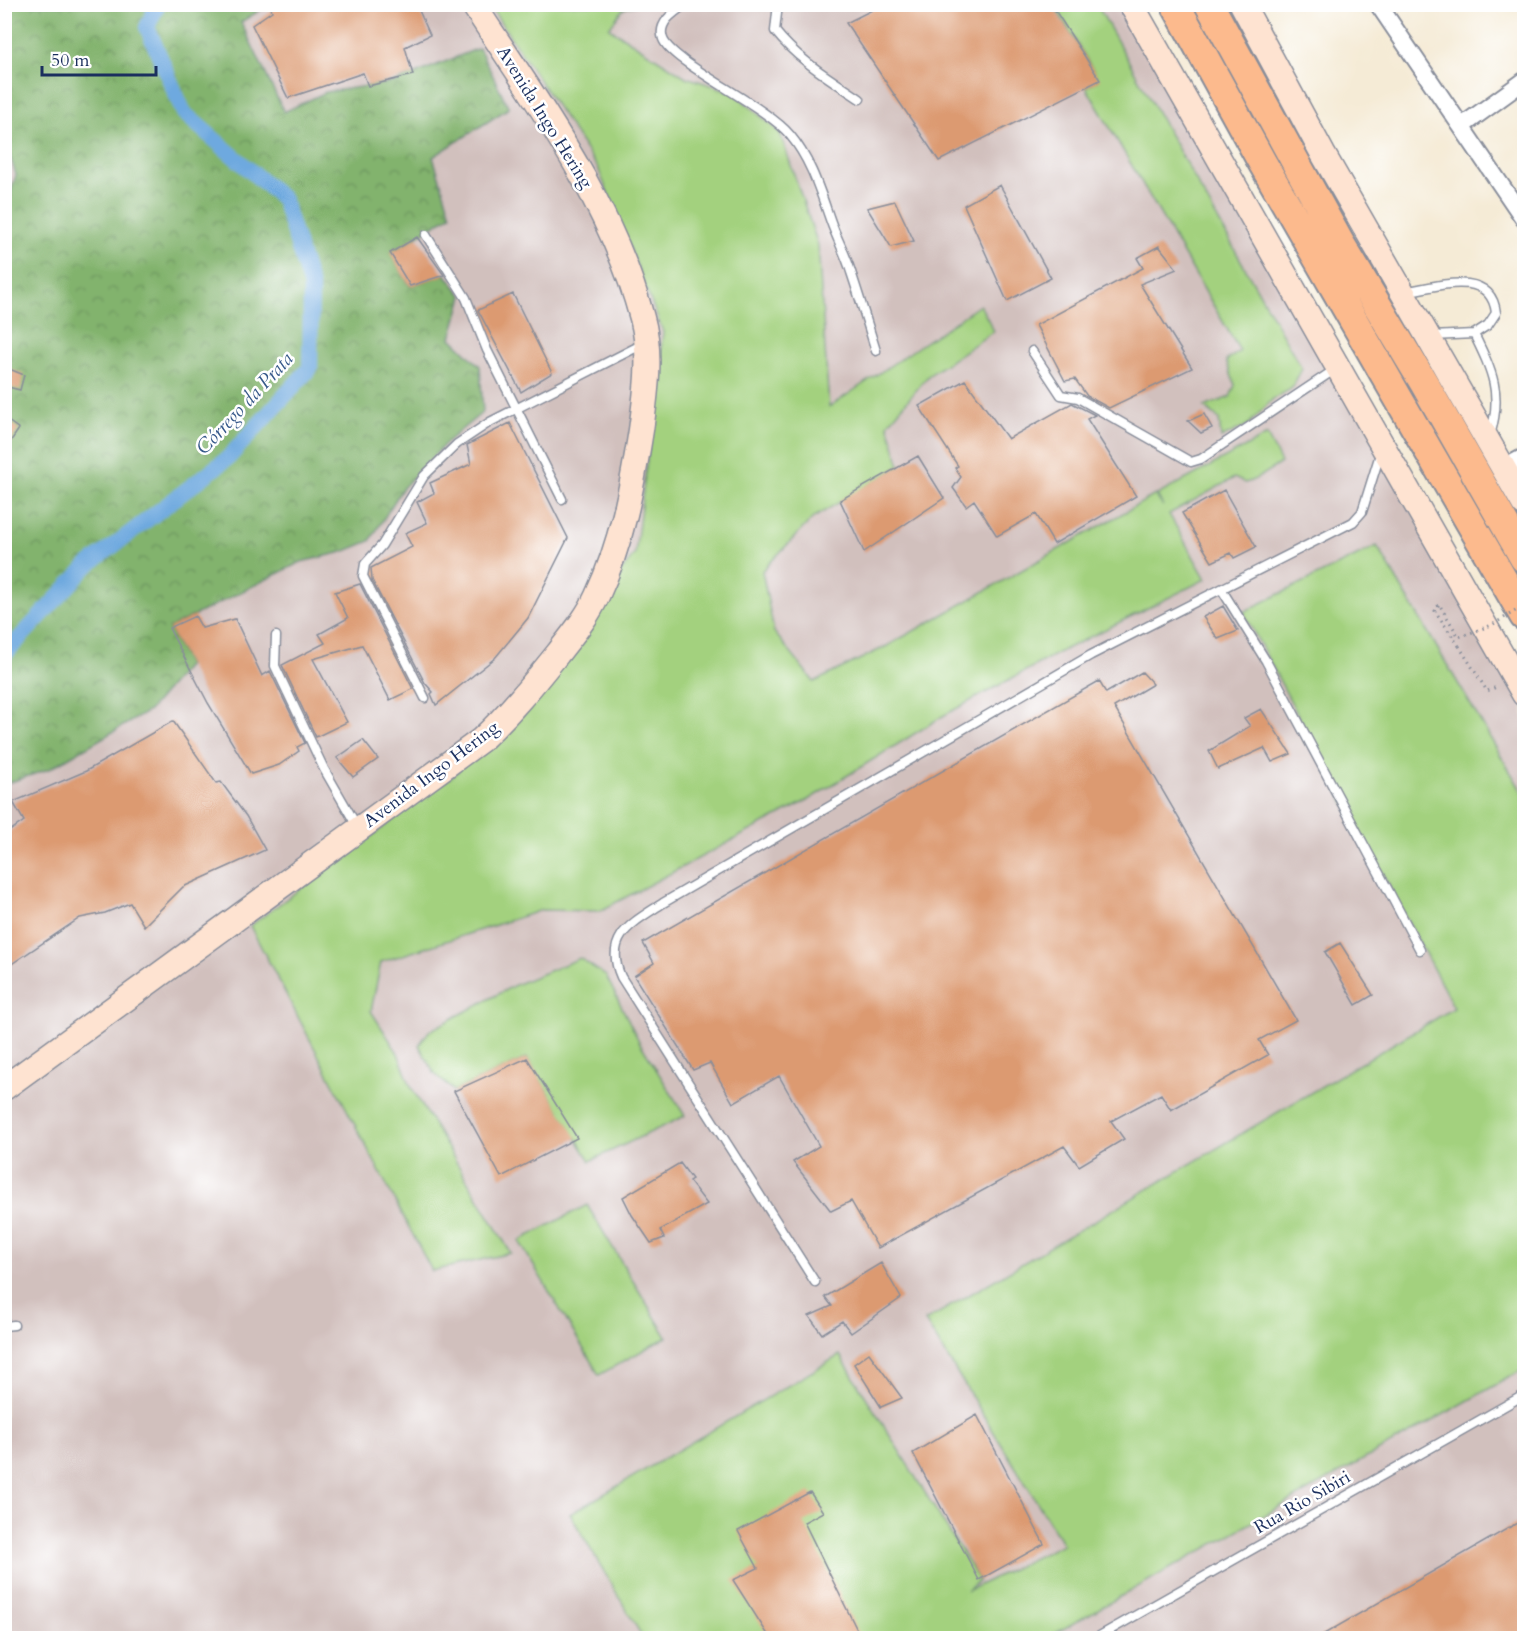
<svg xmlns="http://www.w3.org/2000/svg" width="1529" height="1643" font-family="Cardo,serif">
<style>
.industrial{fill:#d1c0bd}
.grass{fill:#a3d17e;stroke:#5f806e;stroke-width:1.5}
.forest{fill:url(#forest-crowns);stroke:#4e7166;stroke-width:1.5}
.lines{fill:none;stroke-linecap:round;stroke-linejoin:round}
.canal{stroke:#6ea9df;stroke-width:16}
.building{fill:#dc9a71}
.service-casing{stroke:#888d9a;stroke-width:11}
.minor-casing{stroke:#888d9a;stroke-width:20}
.secondary-casing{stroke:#888d9a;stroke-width:27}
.trunk-casing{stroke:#888d9a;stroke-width:32}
.path{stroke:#888d9a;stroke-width:3;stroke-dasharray:1.5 4.5;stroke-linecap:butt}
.service{stroke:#fff;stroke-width:8}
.minor{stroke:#fff;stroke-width:16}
.secondary{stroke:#fee3d1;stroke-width:24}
.trunk{stroke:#fcba8d;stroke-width:28}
.path-bridge{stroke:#888d9a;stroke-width:3;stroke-dasharray:1.5 4.5;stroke-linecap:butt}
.labels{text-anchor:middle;stroke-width:5;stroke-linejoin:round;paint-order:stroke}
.street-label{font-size:18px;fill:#1b2f5e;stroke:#fff}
.water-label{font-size:20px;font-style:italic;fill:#385a8b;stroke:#fff}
</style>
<defs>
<pattern id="forest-crowns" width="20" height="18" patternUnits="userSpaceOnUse" patternTransform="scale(1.5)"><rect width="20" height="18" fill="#82b36d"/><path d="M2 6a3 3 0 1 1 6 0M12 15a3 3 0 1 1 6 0" fill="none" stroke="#6a925d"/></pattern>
</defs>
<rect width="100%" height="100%" fill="#fff"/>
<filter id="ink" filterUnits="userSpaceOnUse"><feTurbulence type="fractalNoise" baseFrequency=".0167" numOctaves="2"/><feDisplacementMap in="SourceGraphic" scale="12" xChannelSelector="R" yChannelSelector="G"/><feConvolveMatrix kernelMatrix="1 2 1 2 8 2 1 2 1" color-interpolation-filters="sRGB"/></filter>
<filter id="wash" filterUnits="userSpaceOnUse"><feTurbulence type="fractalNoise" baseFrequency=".008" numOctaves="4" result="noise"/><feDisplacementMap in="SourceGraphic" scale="24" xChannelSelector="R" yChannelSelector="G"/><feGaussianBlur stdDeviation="1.35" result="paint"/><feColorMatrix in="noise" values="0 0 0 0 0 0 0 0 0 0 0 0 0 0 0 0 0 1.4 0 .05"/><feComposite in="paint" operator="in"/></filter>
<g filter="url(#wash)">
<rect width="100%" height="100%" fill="#f5ebd6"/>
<!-- industrial -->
<path class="industrial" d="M5,5h1123l396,683v950h-1519z"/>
<!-- grass -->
<path class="grass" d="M489,5h146l-12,4 -14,19 77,49 47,15 47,41 38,112 11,162 151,-102 14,26 -66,45 -40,48 12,42 -87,52 -51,53 12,61 40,50 73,-36 268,-151 8,11 -6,-11 110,-60 14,28c-13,8 -21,16 -36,20l-11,-5 -65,36 37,65 -148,74 -115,63 -135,84 -208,111 -58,-1 -161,52 -10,49 27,42 13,34 100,166 -79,18 -182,-345 205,-152 180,-220 28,-222 -65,-164z
M1054,5h43l205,364 -11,20 -18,10 -25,26 -27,13 -2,-19 -15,-12 26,-10 5,-12 -9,-24 14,-10 -154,-264 13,-7z
M1377,546l147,249v574l-477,269h-404l-73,-124 270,-159 139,225 -12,11 96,-47 -138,-223 529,-313 -211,-396z
M580,958l26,18 34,67 45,73 -95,45 -63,-103 -73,33 -19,-17 -16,-29 10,-14 86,-46z
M587,1205l80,132 -68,38 -80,-134z"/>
<!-- forest -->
<path class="forest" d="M5,5h256l1,4 -21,13 43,90 42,-20 69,-10 84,-34 30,60 -76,49 18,58 -60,38 19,33 35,-12 18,22 -12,42 29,28 3,46 -34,28 -47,49 -32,52 -27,11 -42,10 -132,66 19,37 -39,46 -100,58 -41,14 -3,-2 -1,-567 12,-39 -11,-34z"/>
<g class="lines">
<!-- canal -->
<path class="canal" d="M4,655l83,-89 141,-108 82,-90 1,-82 -28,-87 -99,-86 -37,-86 11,-23"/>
</g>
<g id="blocks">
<!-- building -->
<path class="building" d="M270,4h146l14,31 -25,12 8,28 -45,11 -5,-13 -75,25 -36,-73 20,-14z
M884,4h167l49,76 -161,81 -93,-138z
M1000,185l51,93 -44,23 -43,-96z
M895,201l19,40 -23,6 -24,-39z
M417,237l27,38 -34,11 -20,-33z
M1159,246l18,23 -37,15 52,84 -83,40 -22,-12 -12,-17 -10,2 -29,-56 107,-57 -6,-10z
M513,294l39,79 -31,19 -43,-82z
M7,368l17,7 -4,15 -16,-4z
M965,380l43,59 64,-36 23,12 -8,4 49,77 -82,48 -18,-30 -39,22 -23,-36 -8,6 -13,-18 8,-11 -6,-9 3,-2 -39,-60z
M1204,414l8,14 -11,5 -13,-12z
M4,418l15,11 -15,22z
M510,423l58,115 -40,80 -33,40 -59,47 -5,-11 2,-2 -8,-9 -53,-103 -1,-12 41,-21 -7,-14 22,-10 -10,-21 17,-9 -4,-10 41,-19 -4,-19z
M918,456l26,42 -80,54 -24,-52z
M1224,490l32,57 -22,11 -3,-5 -19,9 -30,-49z
M360,584l53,105 -23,11 -28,-55 -49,14 34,63 -31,15 -34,-72 43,-22 -6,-9 29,-16 -13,-26z
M1223,606l15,25 -20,8 -15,-22z
M195,616l7,12 33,-9 27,57 8,-5 35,72 -8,4 2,4 -20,14 -28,9 -43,-71 -39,-75z
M1142,672l11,12 -39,23 182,313 -37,20 9,15 -97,55 -10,-16 -50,27 13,18 -45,27 -15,-20 -186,102 -27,-47 -20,10 -38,-49 26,-16 -40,-70 -46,27 -23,-40 -17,7 -59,-94 20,-13 -11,-20 456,-262 7,12z
M1261,709l30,45 -19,8 -8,-14 -46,21 -9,-18 41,-25 -6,-8z
M173,721l43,62 5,-1 25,34 19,34 -82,37 -39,39 -14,-23 -25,10 -25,5 -76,51v-134l20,-14 -11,-19 73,-31z
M363,740l15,19 -25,18 -16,-19z
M1340,943l33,52 -17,10 -31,-53z
M527,1058l50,80 -76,39 -47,-86z
M680,1163l12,16 -3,2 18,23 -47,26 4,8 -13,5 -19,-28 -9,-18z
M881,1263l20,35 -50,35 -9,-12 -20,13 -13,-18 23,-10 -7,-9z
M869,1353l33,45 -21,9 -27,-43z
M977,1415l67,129 -65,36 -66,-127z
M810,1492l13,20 -19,10 57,116h-91l-37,-58 25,-12 -20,-37z
M1524,1519v119h-207z"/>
</g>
</g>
<g filter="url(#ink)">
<use href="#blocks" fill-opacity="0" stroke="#888d9a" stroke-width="1.5"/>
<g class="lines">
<!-- service casing -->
<g class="service-casing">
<path id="service" d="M686,4c-12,8 -29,19 -23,35 9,24 102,66 127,96 21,25 30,56 41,87 6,17 15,33 20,50 9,27 17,53 25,79
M778,4l-3,27c23,29 54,47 85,68
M426,235l40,63 21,52 75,149
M1404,292c31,-5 87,-25 92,21l-8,12 -14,9c18,37 29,59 16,101
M1432,336l42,-2
M1032,351l29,44 17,3 113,64 10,-3 136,-91
M1222,590l44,71 154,289
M276,636l-1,30 49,103 34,59
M425,698l-62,-122 2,-12 17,-19 42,-69 33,-32 33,-22 153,-78
M815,1282l-194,-305c-18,-41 12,-54 42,-74l428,-248 262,-133 9,-10 19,-61
M4,1326l10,-1
M1096,1638l428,-243"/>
</g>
<!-- minor casing -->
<g class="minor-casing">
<path id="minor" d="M1378,4l146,215
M1462,126l62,-45
M1504,468l20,-11"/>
</g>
<!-- secondary casing -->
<g class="secondary-casing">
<path id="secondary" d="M1131,4l393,690
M1242,4l81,150 201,350
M4,1088l477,-348c29,-27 53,-57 78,-88 14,-18 29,-36 38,-56 25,-53 35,-109 44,-166 5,-36 11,-77 1,-112 -31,-117 -104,-214 -169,-314"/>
</g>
<!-- trunk casing -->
<g class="trunk-casing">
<path id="trunk" d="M1175,4l87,158 262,454
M1209,4l131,239 84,140 100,175"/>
</g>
<!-- path -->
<path class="path" d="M1459,646l28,45 12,-5"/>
<!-- service -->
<use href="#service" class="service"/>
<!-- minor -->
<use href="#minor" class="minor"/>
<!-- secondary -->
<use href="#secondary" class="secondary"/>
<!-- trunk -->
<use href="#trunk" class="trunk"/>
<!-- path-bridge -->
<path class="path-bridge" d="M1459,646l-24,-35 4,-7 20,33 33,-12 32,-19"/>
</g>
</g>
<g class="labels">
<!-- street labels -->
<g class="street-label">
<text transform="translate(545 117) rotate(58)" y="6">Avenida Ingo Hering</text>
<text transform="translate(431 774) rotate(-37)" y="6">Avenida Ingo Hering</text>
<text transform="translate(1302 1502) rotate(-30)" y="6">Rua Rio Sibiri</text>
</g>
<!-- water labels -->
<g class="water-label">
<text transform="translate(244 403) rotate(-47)" y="7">Córrego da Prata</text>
</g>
</g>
<!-- margin -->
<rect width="1529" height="1643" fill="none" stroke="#fff" stroke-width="24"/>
<!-- scale -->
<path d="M42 66v9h114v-9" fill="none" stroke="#1b2f5e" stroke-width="3"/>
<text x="51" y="66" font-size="18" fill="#1b2f5e" stroke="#ffffff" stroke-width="4.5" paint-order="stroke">50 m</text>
</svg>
